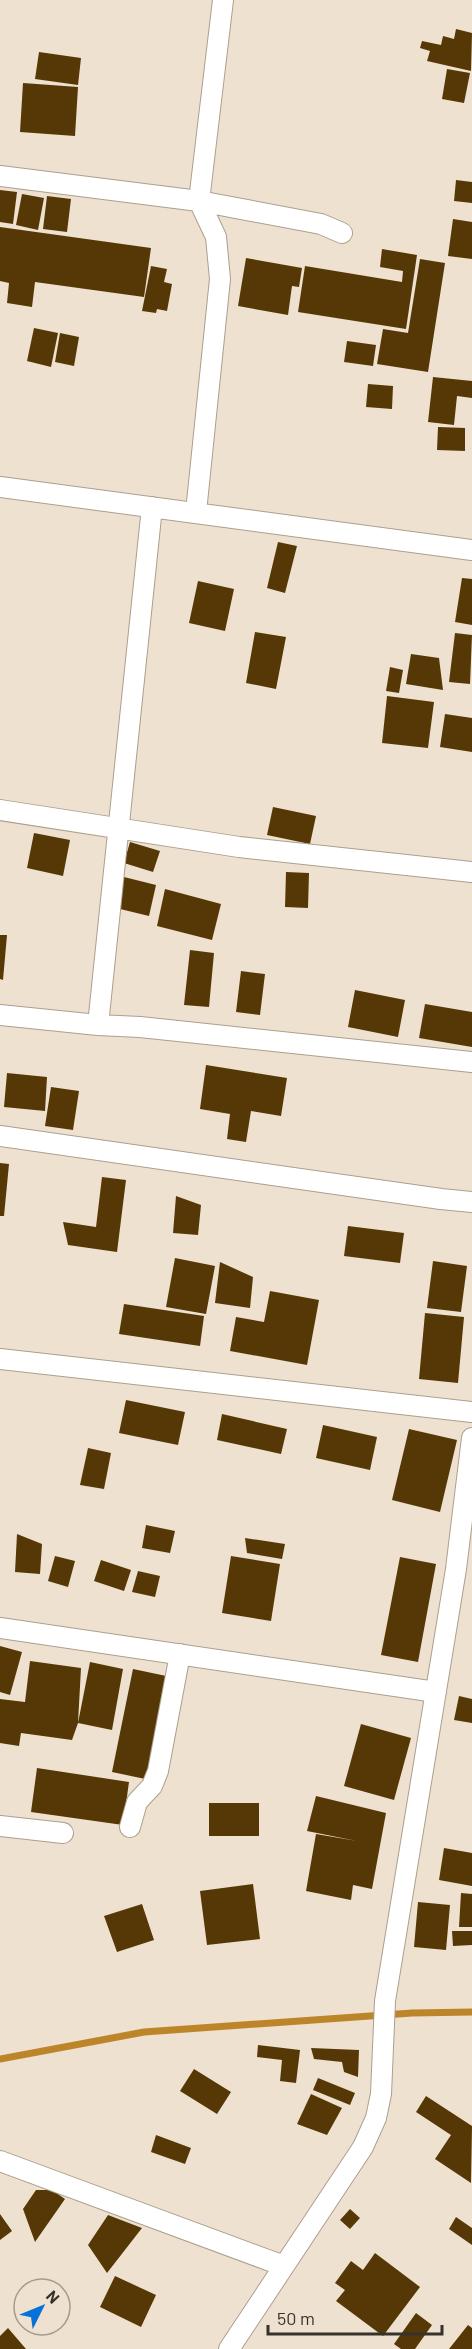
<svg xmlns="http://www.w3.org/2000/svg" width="472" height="2349" font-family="Barlow,sans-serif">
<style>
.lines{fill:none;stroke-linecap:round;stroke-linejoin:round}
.stream{stroke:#bd852a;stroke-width:7}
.building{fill:#553805}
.street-casing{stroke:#ac9f8e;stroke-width:22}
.street{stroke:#fff;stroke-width:20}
</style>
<rect width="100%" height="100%" fill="#efe1cf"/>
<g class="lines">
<!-- stream -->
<path class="stream" d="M0,2059l144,-27 268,-19 60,-1"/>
</g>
<!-- building -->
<path class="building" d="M456,29l16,4 -1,38 -44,-10 3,-10 -10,-3 2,-7 19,4 2,-9 11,3z
M39,52l42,6 -3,27 -43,-6z
M447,69l23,4 -6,30 -22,-4z
M23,83l55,4 -3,49 -55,-4z
M456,180l16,2v21l-18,-2z
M0,190l17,2 -4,32 -13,-2z
M22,194l22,4 -6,32 -22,-5z
M47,196l24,3 -4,33 -24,-3z
M453,219l19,3v37l-24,-3z
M0,227l151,21 -7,49 -109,-15 -3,25 -25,-4 2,-20 -9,-2z
M382,249l35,6 -11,74 -108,-17 7,-46 97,16 1,-11 -23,-4z
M246,258l56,10 -3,19 -7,-1 -4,29 -50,-9z
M420,259l25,4 -17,109 -51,-8 6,-35 25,4z
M151,266l16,3 -3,13 8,2 -5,27 -10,-2 -1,4 -14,-2z
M34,328l24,5 -7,34 -24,-6z
M60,333l19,4 -5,29 -19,-4z
M347,341l29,4 -3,21 -29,-4z
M433,377l39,4v17l-15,-2 -3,29 -26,-3z
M368,384l25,2 -1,23 -26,-2z
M438,427l27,1v23l-28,-1z
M278,542l19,4 -12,47 -18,-5z
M462,578l10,1v46l-17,-3z
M198,581l36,8 -9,42 -36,-8z
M255,632l31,5 -10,52 -30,-6z
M455,633l17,2 -2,49 -21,-2z
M411,654l28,4 4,32 -37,-6z
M390,667l13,3 -4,23 -13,-2z
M387,696l47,6 -6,46 -46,-5z
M445,714l27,4v34l-32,-5z
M273,807l43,9 -6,28 -43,-9z
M34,833l36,7 -7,36 -36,-8z
M130,842l30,9 -7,21 -29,-9z
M286,872l23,1 -1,35 -23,-1z
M124,877l32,8 -7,31 -33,-8z
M165,889l56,15 -9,36 -55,-14z
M0,935h7l-4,45 -3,-1z
M190,950l24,3 -5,54 -25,-2z
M241,971l24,3 -5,41 -24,-3z
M355,990l50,10 -7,37 -50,-10z
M425,1004l47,8v35l-53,-9z
M206,1065l81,13 -6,38 -30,-5 -5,31 -19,-3 3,-25 -30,-5z
M7,1073l40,4 -2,34 -41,-4z
M51,1087l28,4 -6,39 -28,-4z
M0,1163l9,1 -5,52h-4z
M102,1177l24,3 -9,72 -49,-7 -5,-23 33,5z
M176,1196l25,9 -3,30 -25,-2z
M348,1226l56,7 -4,30 -56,-7z
M175,1258l40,8 -9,48 -40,-7z
M433,1261l34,5 -6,46 -34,-4z
M220,1262l33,15 -3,31 -35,-5z
M270,1291l49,9 -12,65 -77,-14 6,-34 28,5z
M124,1304l80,12 -4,30 -81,-12z
M425,1313l39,4 -6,66 -39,-4z
M126,1400l59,12 -7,33 -59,-12z
M222,1414l65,15 -6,25 -64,-14z
M323,1425l54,12 -7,33 -54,-12z
M409,1429l48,11 -17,72 -48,-12z
M88,1448l23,5 -7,36 -24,-4z
M146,1525l29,6 -5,22 -28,-5z
M17,1534l25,10 -2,30 -25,-2z
M245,1538l40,6 -3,15 -35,-6z
M55,1556l20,5 -7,26 -20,-6z
M231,1556l49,8 -9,57 -49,-8z
M400,1557l36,7 -18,98 -37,-7z
M101,1560l30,10 -7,21 -30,-10z
M138,1571l22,5 -5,21 -23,-5z
M0,1646l22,6 -12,43 -10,-3z
M30,1661l51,7 -3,55 -6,17 -51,-7 -2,13 -19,-3v-44l25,3z
M90,1662l33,7 -11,61 -34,-7z
M133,1669l38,8 -21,103 -38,-8z
M459,1696l13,3v24l-18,-3z
M361,1724l50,14 -17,62 -50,-14z
M37,1768l92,14 -6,43 -92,-13z
M316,1796l70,17 -14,76 -19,-4 -2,15 -45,-9 10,-57 41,7 -50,-10z
M209,1803h50v33h-50z
M444,1848l28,5v33l-33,-6z
M253,1884l7,55 -53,6 -7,-54z
M461,1893l11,1v33h-13z
M418,1902l32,3 -4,45 -32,-3z
M142,1904l12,36 -37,12 -13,-36z
M452,1931h20v14l-19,1z
M258,2045l42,5 -4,33 -16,-2 2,-21 -25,-3z
M311,2048l48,2 -1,27 -14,-5 -2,-10 -28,-3z
M194,2069l37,23 -14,22 -37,-23z
M318,2078l37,15 -5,12 -37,-15z
M311,2094l31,14 -15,27 -30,-11z
M426,2096l46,30 -1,57 -36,-24 16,-24 -35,-23z
M156,2135l35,13 -6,16 -34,-12z
M36,2190h16l13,9 -30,43 -12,-33z
M350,2209l10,9 -10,11 -10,-9z
M0,2214l12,17 -12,9z
M108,2215l34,13 -35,45 -19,-28z
M456,2217l16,11v17l-23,-16z
M375,2253l45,34 -37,49 -47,-35 9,-11 -10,-7 16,-22 12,9z
M115,2276l41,19 -15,32 -41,-20z
M416,2313l16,12 -17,24h-14l-7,-5z
M468,2325l4,3v21h-23z
M8,2328l18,21h-26v-13z"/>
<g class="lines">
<!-- street casing -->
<g class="street-casing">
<path id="street" d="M0,176l199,25 122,23 21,9
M0,487l472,63
M196,512l24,-233 -4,-42 -17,-36 24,-201
M0,810l239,37 233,25
M0,1015l98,10 42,2 332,35
M98,1025l54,-518
M0,1136l441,63 31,3
M0,1359l472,53
M0,1628l436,64
M0,1826l63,7
M130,1827l7,-25 15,-16 6,-15 22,-117
M0,2161l284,105
M229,2349l134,-202 13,-29 5,-24 4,-93 71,-432 16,-131"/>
</g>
<!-- street -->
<use href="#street" class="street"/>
</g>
<!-- north arrow -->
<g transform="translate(42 2307) rotate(47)"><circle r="28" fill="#efe1cf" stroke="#a59b8d" stroke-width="1.5"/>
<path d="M0-4.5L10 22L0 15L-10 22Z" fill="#0671d8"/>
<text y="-9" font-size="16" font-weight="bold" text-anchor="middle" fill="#37322b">N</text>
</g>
<!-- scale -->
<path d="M268 2325v9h174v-9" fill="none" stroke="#37322b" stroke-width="3"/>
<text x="277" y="2325" font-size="18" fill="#37322b" stroke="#efe1cf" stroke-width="4.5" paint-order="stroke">50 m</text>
</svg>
